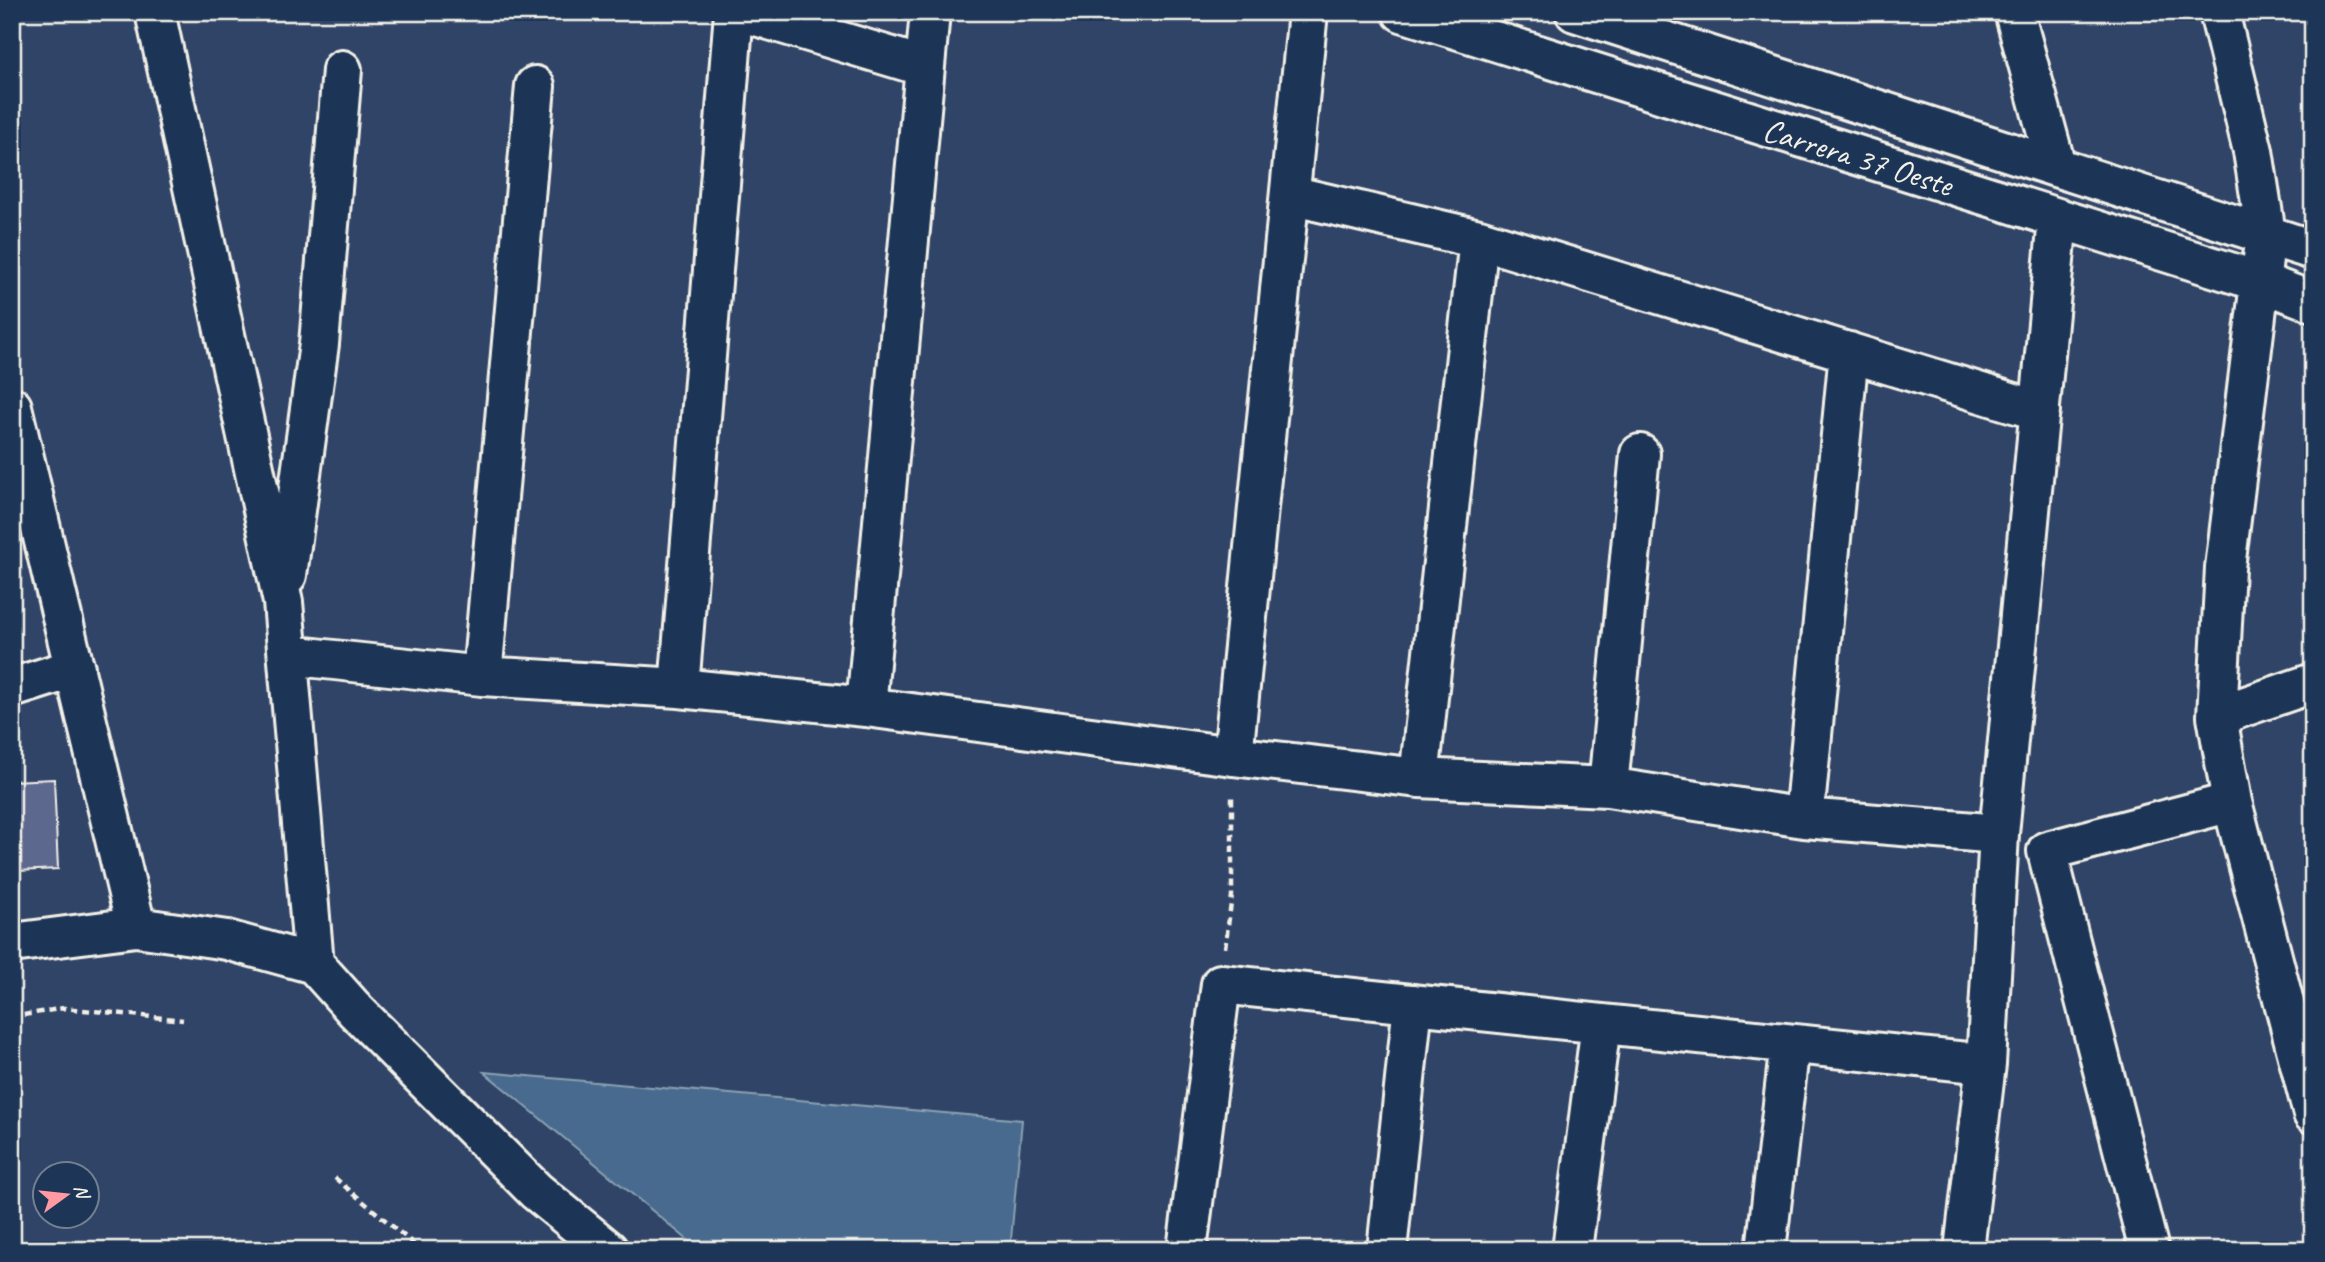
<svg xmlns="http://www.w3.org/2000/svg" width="2325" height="1262" font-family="Caveat,sans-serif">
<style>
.water{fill:#476b8e;stroke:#8ca1b2;stroke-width:2}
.building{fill:#5d678e;stroke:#f4f1e8;stroke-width:2}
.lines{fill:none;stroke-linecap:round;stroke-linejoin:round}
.street-casing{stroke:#f4f1e8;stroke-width:44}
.path{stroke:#f4f1e8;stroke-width:4.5;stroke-dasharray:7 5;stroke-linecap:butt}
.street{stroke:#1d3557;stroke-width:38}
.labels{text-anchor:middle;stroke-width:7;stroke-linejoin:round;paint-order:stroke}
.street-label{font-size:33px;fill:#f4f1e8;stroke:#1d3557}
</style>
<rect width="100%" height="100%" fill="#304468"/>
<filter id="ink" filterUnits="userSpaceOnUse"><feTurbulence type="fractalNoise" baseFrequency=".0143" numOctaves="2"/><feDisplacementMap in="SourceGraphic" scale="14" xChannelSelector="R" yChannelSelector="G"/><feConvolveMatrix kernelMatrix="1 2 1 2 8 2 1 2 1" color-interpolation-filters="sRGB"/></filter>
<g filter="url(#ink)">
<!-- water -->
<path class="water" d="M484,1072l538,48 -12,130h-310z"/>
<!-- building -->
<path class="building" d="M54,779l4,90 -41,2 -5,-90z"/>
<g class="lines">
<!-- street casing -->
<g class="street-casing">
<path id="street" d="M155,12l128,590 31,362
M743,12l182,55
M1402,12l859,270 52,20
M1575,12l738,238
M2014,12l42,154
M2219,12l34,139 13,83 -41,334 -8,148 15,86 81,312
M1290,195l189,44 561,172
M12,407l124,520
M287,575l32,-231 23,-274
M288,655l194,21 197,12 187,19 367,49 186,22 189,9 196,31 195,16
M482,676l53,-590
M12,688l63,-20
M679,688l55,-676
M866,707l64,-695
M2217,716l96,-33
M1233,756l75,-744
M1419,778l60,-539
M1608,787l32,-333
M1804,818l45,-466
M12,943l124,-16 91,13 87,24 42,47 180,180 72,59
M1187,1250l34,-266 765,80
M1387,1250l26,-246
M1572,1250l29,-226
M1766,1250l24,-206
M1964,1250l22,-186 13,-230 59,-615
M2149,1250l-102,-399 185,-49"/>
</g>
<!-- path -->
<path class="path" d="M1225,948l7,-52v-103
M12,1017l52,-9 119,12
M335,1178l86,72"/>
<!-- street -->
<use href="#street" class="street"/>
</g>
</g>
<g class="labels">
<!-- street labels -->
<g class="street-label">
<text transform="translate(1858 156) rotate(17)" y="12">Carrera 37 Oeste</text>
</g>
</g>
<!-- margin -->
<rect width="2325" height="1262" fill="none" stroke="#1d3557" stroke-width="42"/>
<rect x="21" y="21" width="2283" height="1220" fill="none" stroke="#f4f1e8" stroke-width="2.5" filter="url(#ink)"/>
<!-- north arrow -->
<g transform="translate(66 1195) rotate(75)"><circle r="33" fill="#1d3557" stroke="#738091" stroke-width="2"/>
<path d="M0-5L12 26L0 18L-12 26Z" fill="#ff9aa2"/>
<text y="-10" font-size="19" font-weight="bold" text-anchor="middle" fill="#f4f1e8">N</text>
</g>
</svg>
